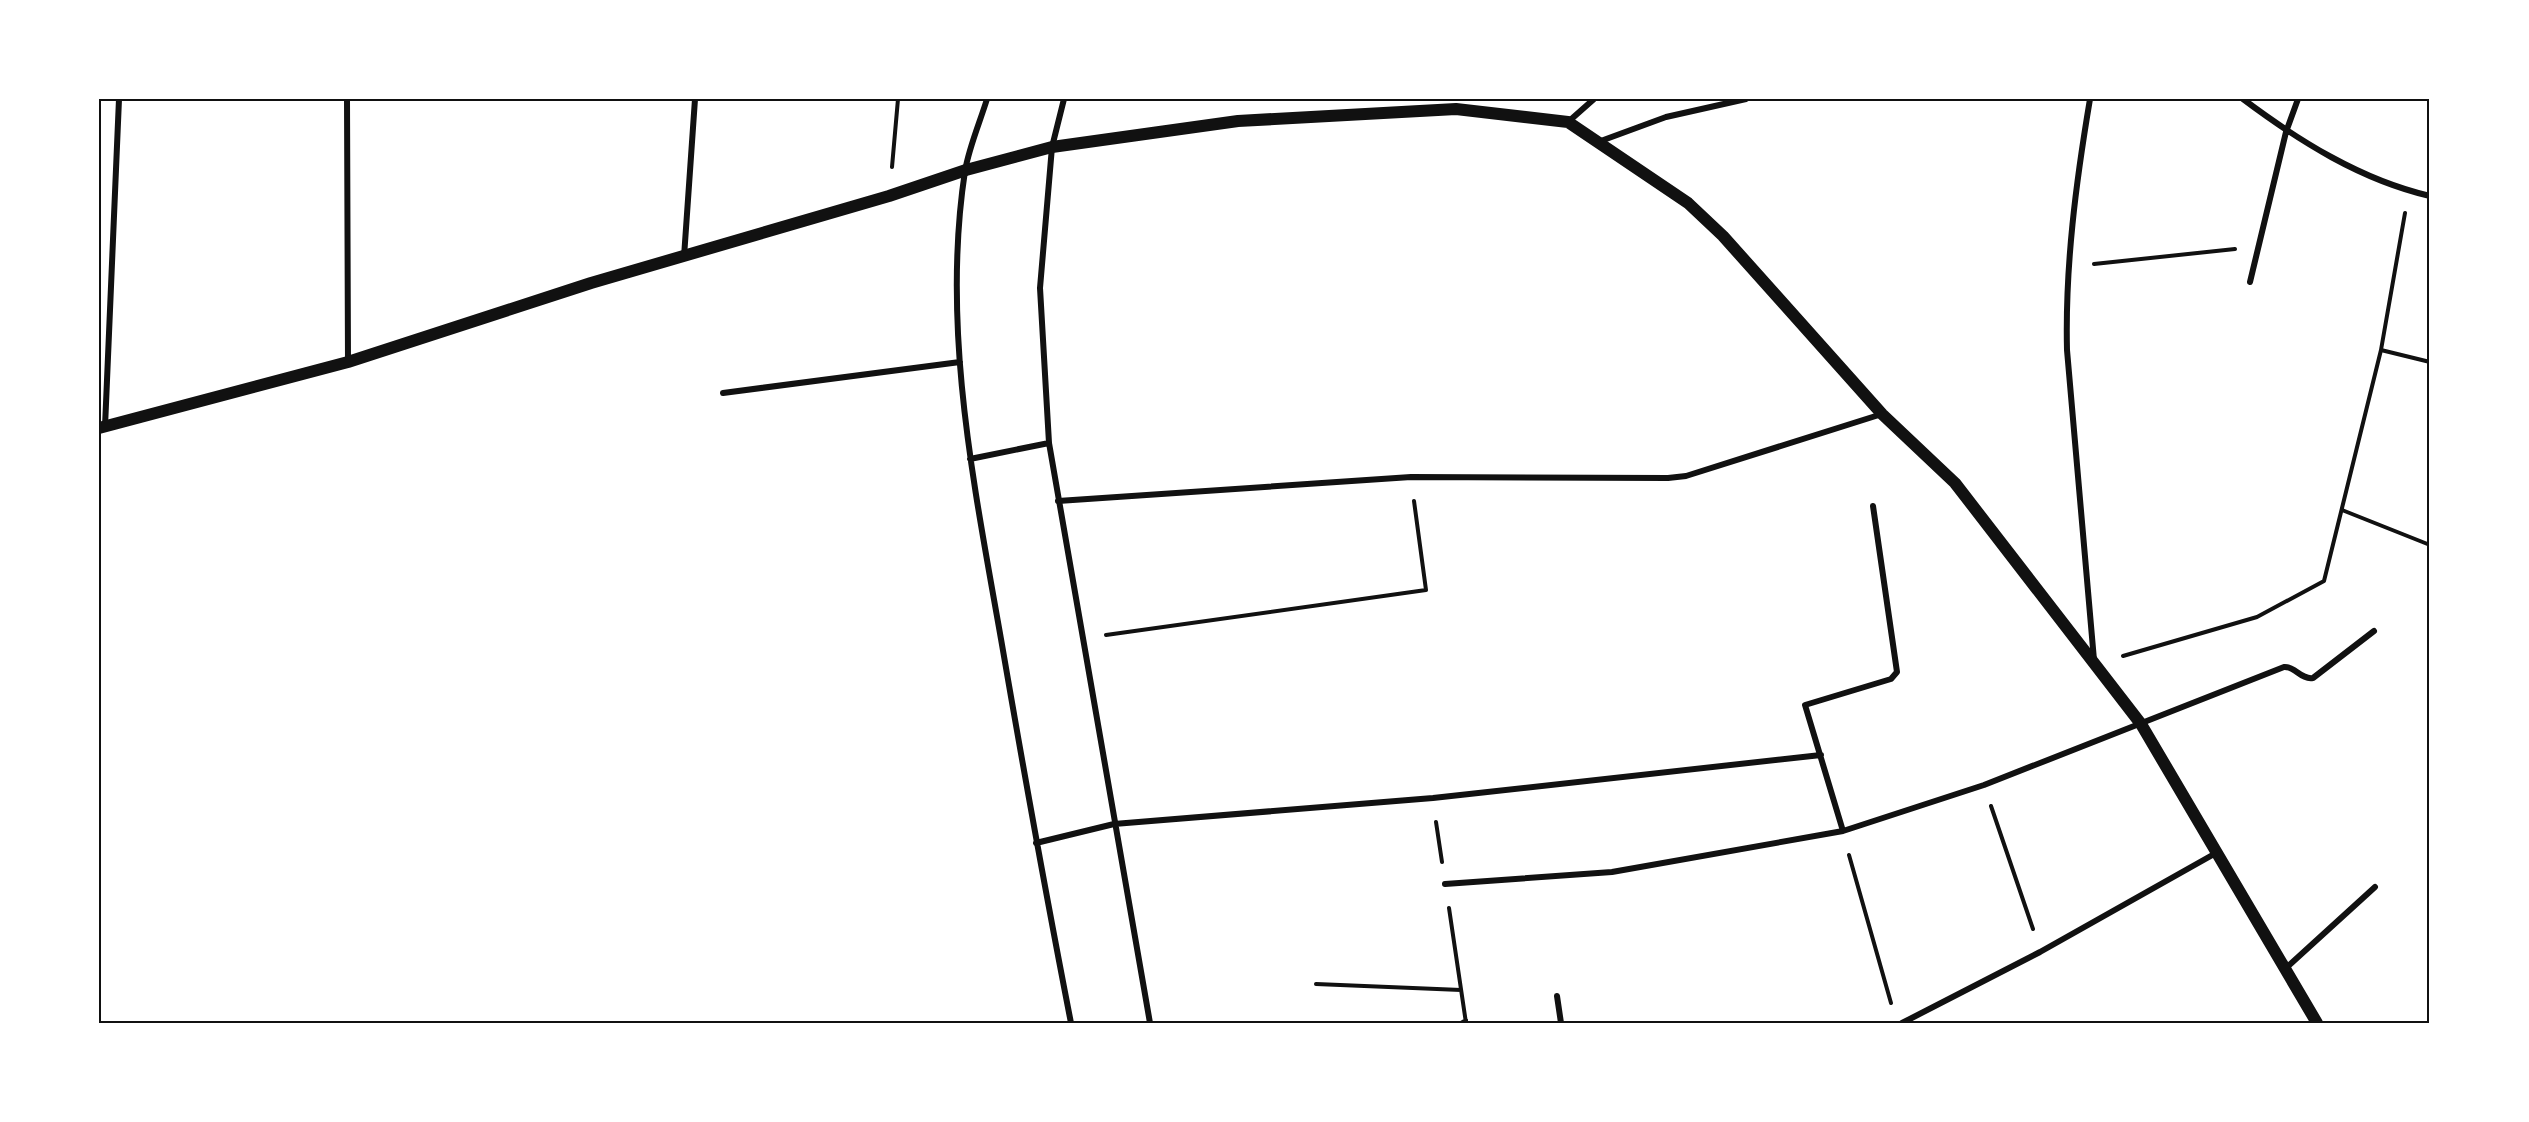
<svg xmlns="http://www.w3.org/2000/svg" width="2529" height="1122" font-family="Poppins,sans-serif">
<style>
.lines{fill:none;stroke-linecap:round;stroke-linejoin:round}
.path{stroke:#111;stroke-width:4}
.minor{stroke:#111;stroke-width:6}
.secondary{stroke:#111;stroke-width:12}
.neatline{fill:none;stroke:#111;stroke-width:2}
</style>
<rect width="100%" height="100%" fill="#fff"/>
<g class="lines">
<!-- path -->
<path class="path" d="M892,167l6,-68
M2094,264l141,-15
M2381,350l49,12
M2342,510l88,35
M1106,635l320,-45 -12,-89
M2123,656l134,-39 67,-36 57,-231 24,-137
M1991,806l42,123
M1436,822l6,40
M1849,855l42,148
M1449,908l17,115
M1316,984l145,6
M1461,1023l5,-3"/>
<!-- minor -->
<path class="minor" d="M347,99l1,263
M987,99c-7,23 -18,48 -22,72 -24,156 9,314 36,468 22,128 45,256 70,384
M1064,99l-12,48 -12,141 9,155 101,580
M2090,99c-14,83 -25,167 -23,251l27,310
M2243,99c56,42 118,81 187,97
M1568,122l26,-23
M1598,142l68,-25 80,-18
M684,257l11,-158
M2250,282l36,-150 12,-33
M723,393l237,-31
M105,427l14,-328
M970,459l79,-16
M1058,501l353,-24 257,1 18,-2 196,-62
M1843,831l-38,-126 86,-26 6,-7 -24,-166
M1036,843l78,-19 319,-26 388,-43
M1445,884l167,-12 231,-41 141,-46 300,-118c11,-1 17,13 29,11l61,-47
M2286,968l89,-81
M1557,996l4,27
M1902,1023l138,-71 176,-99"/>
<!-- secondary -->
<path class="secondary" d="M99,428l249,-66 243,-79 298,-87 77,-26 86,-23 186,-26 218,-12 112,13 120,81 35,33 159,178 73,69 186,241 176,299"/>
</g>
<!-- border -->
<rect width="2529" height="1122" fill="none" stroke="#ffffff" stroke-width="201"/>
<rect x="100" y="100" width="2328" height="922" class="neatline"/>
</svg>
